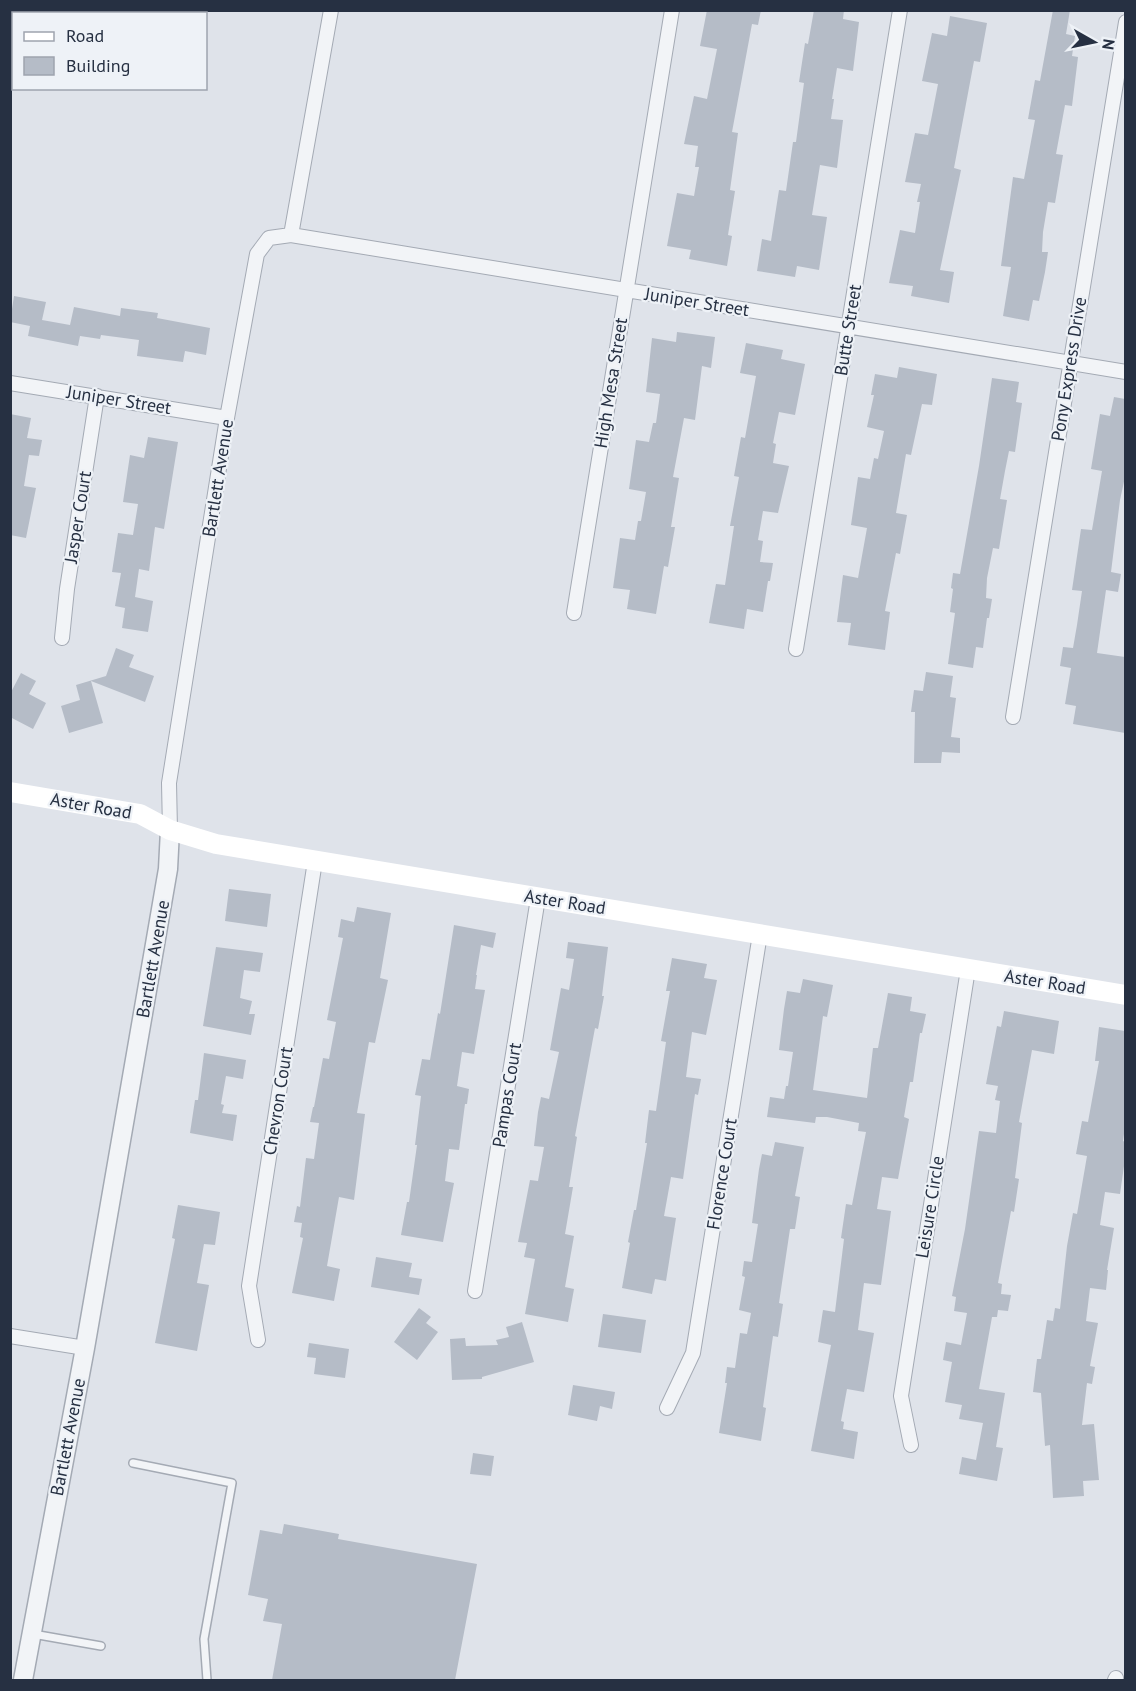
<svg xmlns="http://www.w3.org/2000/svg" width="1136" height="1691" font-family="'PT Sans',sans-serif">
<style>
.building{fill:#b5bcc7}
.lines{fill:none;stroke-linecap:round;stroke-linejoin:round}
.service-casing{stroke:#a4aab4;stroke-width:10}
.minor-casing{stroke:#a4aab4;stroke-width:16}
.tertiary-casing{stroke:#a4aab4;stroke-width:21}
.service{stroke:#f2f4f7;stroke-width:7}
.minor{stroke:#f2f4f7;stroke-width:14}
.tertiary{stroke:#f2f4f7;stroke-width:18}
.secondary{stroke:#fff;stroke-width:20}
.labels{text-anchor:middle;stroke-width:4.5;stroke-linejoin:round;paint-order:stroke}
.street-label{font-size:18px;fill:#263042;stroke:#eef2f7}
</style>
<rect width="100%" height="100%" fill="#dfe3ea"/>
<!-- building -->
<path class="building" d="M707,10h54l-3,15 -6,-1 -20,108 6,1 -8,57 5,1 -7,44 4,1 -5,30 -38,-7 2,-9 -24,-4 10,-53 17,3 5,-29h-4l3,-21 -14,-2 10,-48 13,3 10,-50 -17,-3z
M814,10h30l-1,9 16,3 -6,49 -16,-3 -5,31h2l-3,20 12,1 -6,48 -17,-3 -8,50 15,2 -8,53 -22,-4 -2,11 -38,-6 5,-32 9,2 8,-51 7,1 7,-49h3l8,-59 -5,-1 6,-39 3,1z
M1053,10h17l-4,24 9,2 -3,20 6,1 -6,49 -7,-1 -9,49 7,1 -8,48 -7,-1 -5,30 -1,20h6l-3,20 -6,29 -6,-1 -4,21 -26,-5 8,-49 -10,-1 12,-89 11,2 11,-59 -7,-1 7,-39 5,1z
M950,16l37,7 -7,39 -6,-1 -20,107 7,2 -21,100 14,2 -5,31 -38,-7 2,-10 -24,-3 11,-53 15,3 5,-31h-3l4,-18 -16,-2 10,-49 13,2 4,-20 6,-31 -16,-3 10,-48 15,3z
M14,296l32,6 -4,18 28,5 4,-18 46,9 1,-8 37,5 -1,5 53,10 -4,27 -21,-4 -2,11 -46,-6 2,-16 -38,-5 -1,4 -20,-3 -2,10 -50,-10 2,-10 -20,-4z
M677,332l38,5 -4,31 -9,-2 -7,54 -11,-2 -11,59 6,1 -8,49h4l-7,40 -4,-1 -8,48 -29,-5 3,-19 -17,-2 7,-50 15,2 3,-19h3l5,-29 -17,-3 7,-49 13,2 4,-19h3l4,-29 -14,-2 6,-54 24,4z
M746,343l37,7 -2,9 24,5 -10,51 -16,-3 -6,31 3,1 -3,19 16,3 -11,47 -15,-2 -5,29 5,1 -3,21 13,1 -3,18h-2l-5,31 -16,-3 -3,20 -35,-6 7,-39 9,1 9,-59h-4l9,-49 -5,-1 7,-39 4,1 11,-62 -16,-3z
M899,367l38,7 -5,31 -10,-1 -11,51 -5,-1 -10,59 11,2 -7,39 -4,-1 -11,58 5,1 -5,38 -37,-5 3,-22 -14,-1 6,-47 15,3 9,-50 -16,-3 7,-48 12,2 4,-21 4,1 6,-28 -17,-4 7,-32h-3l4,-21 22,4z
M992,378l27,4 -3,20 6,1 -7,49 -6,-1 -4,20 -5,28 7,1 -8,49 -6,-1 -6,30 -1,20 6,1 -3,19h-2l-4,30 -7,-1 -3,21 -25,-4 7,-51 -5,-1 3,-23 -2,-1 2,-15 7,1 19,-108z
M1114,397l11,2v78l-5,23 -9,72 10,2 -3,18 -12,-2 -9,63 28,4v76l-52,-9 3,-18 -11,-2 6,-36 -11,-2 3,-19 10,1 4,-23 5,-34 -10,-1 9,-61 11,1 10,-59 -11,-2 9,-55 10,2z
M10,414l21,4 -4,20 15,2 -3,16 -10,-1 -5,31 12,2 -10,50 -16,-3z
M148,437l30,5 -14,87 -9,-2 -6,44 -10,-2 -4,28 18,4 -5,31 -26,-4 3,-20 -10,-2 6,-33 -9,-1 6,-39 15,2 5,-31 -15,-2 7,-47 14,3z
M116,648l18,7 -5,12 25,9 -9,26 -54,-21 12,42 -34,10 -8,-27 19,-6 -4,-15 30,-9z
M926,672l27,4 -3,21 6,1 -5,39 9,1v15l-18,-1 -1,11h-27l1,-51h-4l3,-22 9,1z
M21,673l15,8 -7,13 17,9 -13,26 -23,-12v-23z
M229,889l42,5 -4,33 -42,-6z
M357,907l34,6 -11,65 8,2 -13,63 -6,-1 -12,71 8,1 -11,86 -15,-3 -12,69 13,3 -6,32 -42,-8 11,-55 -3,-1 2,-14 -8,-1 3,-16 3,1 6,-49 8,1 5,-36 -9,-1 3,-15h1l9,-49 6,1 7,-37 -9,-2 16,-82 -5,-1 3,-18 13,3z
M454,925l42,8 -3,15 -12,-3 -5,30h1l-2,14 10,1 -11,64 -12,-2 -5,34 12,3 -2,15h-2l-6,46 -10,-1 -4,32 9,2 -11,59 -42,-7 6,-33h2l8,-57h-2l6,-49 -6,-1 7,-36 8,1 8,-47 2,1z
M568,942l40,5 -6,49h2l-6,33 -3,-1 -20,108 2,1 -8,50h4l-8,47 9,2 -9,51 9,2 -6,33 -43,-8 10,-55 -11,-2 3,-14 -9,-1 12,-62 8,1 6,-34 -10,-1 4,-34 3,-15 8,2 10,-47 -9,-2 11,-62 8,2 5,-31 -8,-1z
M216,947l47,6 -3,19 -16,-2 -4,28 12,3 -3,13h6l-4,21 -48,-9z
M672,958l35,6 -3,14 13,2 -11,55 -14,-3 -6,45 15,2 -3,16 -3,-1 -12,85 -12,-2 -7,39 12,2 -10,63 -11,-2 -3,15 -30,-6 8,-45 -2,-1 6,-32h2l11,-67h-2l4,-33 7,1 10,-69 -5,-1 9,-50h-4z
M803,979l30,6 -6,32 -4,-1 -10,74 54,8 6,-50h5l10,-55 24,4 -2,14 16,3 -4,19h-2l-7,49h-3l-6,35 5,2 -11,60 -16,-2 -5,32 14,2 -10,74 -17,-2 -6,47 16,3 -10,59 -17,-3 -6,32 3,1 -1,7 15,3 -4,27 -43,-8 20,-106 -13,-3 5,-32 12,2 9,-73 -3,-1 5,-34 6,1 14,-73 -8,-1 1,-8 -32,-6h-11l-1,6 -48,-6 3,-20 14,2 2,-13h2l5,-34 -14,-2 5,-41 3,-18 13,2z
M1004,1011l55,10 -5,33 -22,-4 -13,72 3,1 -7,55 4,1 -5,33 -3,-1 -13,72 4,1 -1,10 10,1 -3,16 -10,-1 -1,7h-5l-13,72 26,4 -9,54 7,1 -6,33 -38,-7 3,-17 14,3 7,-37 -24,-4 3,-14 -17,-3 7,-40 -9,-2 3,-18 15,3 6,-32 -13,-2 2,-14 -4,-1 13,-67 14,-98 17,2 4,-32 -5,-1 3,-14 -12,-2 11,-58 4,1z
M1099,1027l26,4v96l-2,14 2,1v17l-5,35 -15,-2 -5,33 14,3 -7,42h1l-2,20 -16,-2 -4,33 12,2 -8,43 5,1 -3,17 -5,-1 -5,42 12,-1 5,56 -16,1 1,15 -31,2 -3,-53 -5,1 -4,-53 -8,-1 4,-33h4l6,-39 6,1 2,-13 5,1 7,-63 6,-33 4,1 10,-58 -11,-2 6,-33 6,1 11,-61h-4z
M204,1053l42,7 -3,19 -17,-3 -5,28 3,1 -2,8 15,2 -4,26 -43,-8 5,-33h3z
M775,1142l29,5 -9,49 5,1 -5,32h-5l-11,74 4,1 -5,33 -5,-1 -10,71 3,1 -5,33 -42,-8 8,-50h-2l2,-16 8,1 5,-35 7,1 4,-21 -12,-3 6,-33 -3,-1 2,-15 8,1 6,-38 -6,-1 7,-54 3,-15 10,2z
M178,1205l42,7 -5,33 -11,-1 -7,39 12,2 -12,66 -42,-8 20,-104 -3,-1z
M376,1257l36,6 -3,14 13,2 -3,16 -48,-8z
M419,1308l12,9 -5,6 12,9 -21,28 -23,-18z
M603,1314l43,6 -5,33 -43,-6z
M522,1322l12,40 -52,15v2l-30,1 -2,-41 15,-1 1,8 32,-1 -2,-5 13,-3 -3,-10z
M309,1343l40,6 -4,29 -31,-4 2,-16 -9,-1z
M573,1385l42,7 -3,17 -12,-3 -3,15 -29,-6z
M473,1453l21,3 -3,20 -21,-2z
M284,1524l55,10 -1,5 139,25 -22,116h-183l10,-56 -19,-3 5,-22 -20,-4 12,-65 22,4z"/>
<g class="lines">
<!-- service casing -->
<g class="service-casing">
<path id="service" d="M133,1463l99,20 -28,156 3,41
M33,1634l68,12"/>
</g>
<!-- minor casing -->
<g class="minor-casing">
<path id="minor" d="M291,235l40,-225
M10,383l217,35
M574,613l98,-603
M62,638l5,-49 30,-193
M796,649l104,-639
M1013,717l113,-695
M170,830l-1,-47 58,-365 30,-164 12,-16 22,-3 835,137
M475,1291l63,-393
M10,1336l75,12
M258,1340l-9,-54 66,-425
M667,1408l26,-55 67,-419
M911,1445l-10,-49 67,-427
M1115,1680l1,-2"/>
</g>
<!-- tertiary casing -->
<g class="tertiary-casing">
<path id="tertiary" d="M23,1680l62,-332 69,-398 14,-81 2,-39"/>
</g>
<!-- service -->
<use href="#service" class="service"/>
<!-- minor -->
<use href="#minor" class="minor"/>
<!-- tertiary -->
<use href="#tertiary" class="tertiary"/>
<!-- secondary -->
<path class="secondary" d="M10,792l130,22 30,16 46,14 910,151"/>
</g>
<g class="labels">
<!-- street labels -->
<g class="street-label">
<text transform="translate(697 302) rotate(9)" y="6">Juniper Street</text>
<text transform="translate(848 330) rotate(-81)" y="6">Butte Street</text>
<text transform="translate(1069 369) rotate(-81)" y="6">Pony Express Drive</text>
<text transform="translate(611 383) rotate(-81)" y="6">High Mesa Street</text>
<text transform="translate(119 400) rotate(9)" y="6">Juniper Street</text>
<text transform="translate(218 478) rotate(-81)" y="6">Bartlett Avenue</text>
<text transform="translate(78 517) rotate(-81)" y="6">Jasper Court</text>
<text transform="translate(91 806) rotate(10)" y="6">Aster Road</text>
<text transform="translate(565 902) rotate(9)" y="6">Aster Road</text>
<text transform="translate(153 959) rotate(-80)" y="6">Bartlett Avenue</text>
<text transform="translate(1045 982) rotate(9)" y="6">Aster Road</text>
<text transform="translate(507 1095) rotate(-81)" y="6">Pampas Court</text>
<text transform="translate(278 1101) rotate(-81)" y="6">Chevron Court</text>
<text transform="translate(722 1174) rotate(-81)" y="6">Florence Court</text>
<text transform="translate(930 1207) rotate(-81)" y="6">Leisure Circle</text>
<text transform="translate(68 1437) rotate(-79)" y="6">Bartlett Avenue</text>
</g>
</g>
<!-- border -->
<rect width="1136" height="1691" fill="none" stroke="#263042" stroke-width="24"/>
<!-- legend -->
<rect x="12" y="12" width="195" height="78" fill="#eef2f7" stroke="#9ea4af" stroke-width="1.5"/>
<rect x="24" y="32" width="30" height="9" fill="#ffffff" stroke="#9ea4af" stroke-width="1.5"/>
<text x="66" y="42" font-size="18" fill="#263042">Road</text>
<rect x="24" y="57" width="30" height="18" fill="#b5bcc7" stroke="#9ea4af" stroke-width="1.5"/>
<text x="66" y="72" font-size="18" fill="#263042">Building</text>
<!-- north arrow -->
<g transform="translate(1094 42) rotate(99)" stroke="#eef2f7" stroke-width="4.5" paint-order="stroke">
<path d="M0-4.5L10 22L0 15L-10 22Z" fill="#263042"/>
<text y="-9" font-size="16" font-weight="bold" text-anchor="middle" fill="#263042">N</text>
</g>
</svg>
